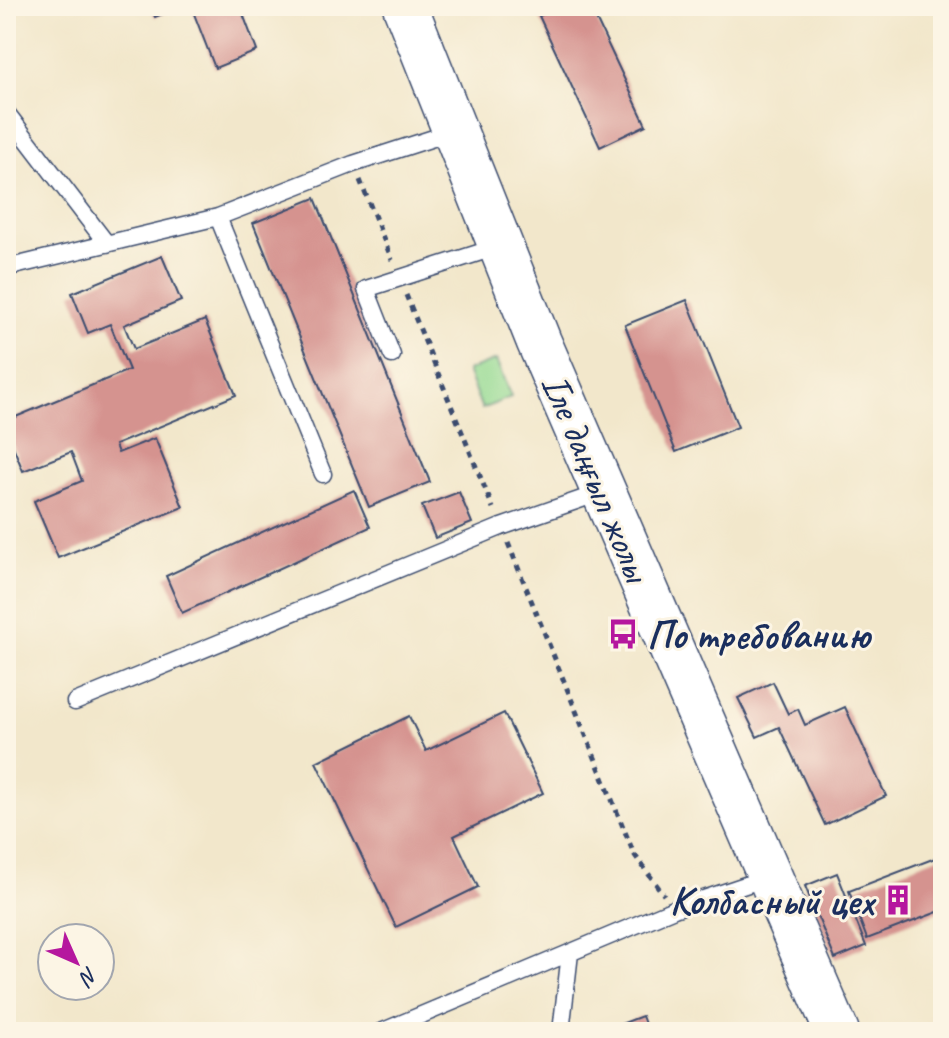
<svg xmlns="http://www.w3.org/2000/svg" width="949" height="1038" font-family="Caveat,sans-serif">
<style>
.green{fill:#95da93;stroke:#588478;stroke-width:2}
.building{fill:#d5938f}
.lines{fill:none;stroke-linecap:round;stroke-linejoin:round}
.lane-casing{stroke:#3b4b6e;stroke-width:19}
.primary-casing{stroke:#3b4b6e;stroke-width:47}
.path{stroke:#3b4b6e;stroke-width:5;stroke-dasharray:6 6;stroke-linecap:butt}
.lane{stroke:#fff;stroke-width:16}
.primary{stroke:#fff;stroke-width:44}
.labels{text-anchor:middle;stroke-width:6;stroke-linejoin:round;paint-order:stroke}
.street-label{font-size:40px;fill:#1b2f5e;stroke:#fcf5e5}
.poi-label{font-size:40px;font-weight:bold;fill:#1b2f5e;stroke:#fcf5e5;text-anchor:start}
</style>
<rect width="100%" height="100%" fill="#fcf5e5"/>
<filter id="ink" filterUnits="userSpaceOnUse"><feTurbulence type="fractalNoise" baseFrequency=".0125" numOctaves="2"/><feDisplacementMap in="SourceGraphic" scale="16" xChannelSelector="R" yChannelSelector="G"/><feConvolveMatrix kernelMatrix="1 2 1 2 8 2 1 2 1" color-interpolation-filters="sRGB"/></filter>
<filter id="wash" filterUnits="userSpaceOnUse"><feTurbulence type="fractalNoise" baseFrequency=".006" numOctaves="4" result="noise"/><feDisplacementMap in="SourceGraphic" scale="32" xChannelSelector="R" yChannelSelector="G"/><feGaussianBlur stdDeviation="1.8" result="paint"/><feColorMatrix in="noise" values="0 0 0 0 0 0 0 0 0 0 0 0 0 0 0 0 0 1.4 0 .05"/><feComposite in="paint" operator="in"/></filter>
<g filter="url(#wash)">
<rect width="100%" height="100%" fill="#f2e7cb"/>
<!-- green -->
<path class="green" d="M496,360l15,37 -29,12 -15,-38z"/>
<g id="blocks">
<!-- building -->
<path class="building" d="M150,6h33l-28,11z
M191,6h71l-19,8 14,37 -42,17z
M561,6h29l56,119 -46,22 -61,-131z
M315,198l115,284 -61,25 -116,-284z
M162,256l19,45 -57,24 10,24 71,-29 31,75 -121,50 3,8 37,-15 28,69 -125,51 -24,-57 48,-20 -11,-29 -48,19 -17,-42v-8l123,-51 -19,-46 -22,9 -16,-40z
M687,300l51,127 -62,25 -51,-127z
M354,490l16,37 -188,86 -16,-37z
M459,492l13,31 -37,15 -13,-32z
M773,682l15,32 10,-5 7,16 40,-18 41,89 -61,29 -46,-98 -22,10 -19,-39z
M504,713l39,80 -89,43 24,51 -82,40 -80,-165 93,-46 17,35z
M943,855v55l-76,29 -18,-48z
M837,873l29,73 -31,13 -30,-73z
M642,1016l6,16h-48z"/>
</g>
</g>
<g filter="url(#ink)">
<use href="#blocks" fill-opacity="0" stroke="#3b4b6e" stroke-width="2"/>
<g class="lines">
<!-- lane casing -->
<g class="lane-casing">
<path id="lane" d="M6,112l101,132
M218,217l105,257
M6,268l212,-51 135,-53 102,-33
M392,355l-26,-66 134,-43
M75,702l426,-175 101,-35
M381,1032l293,-123 95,-32
M561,1032l9,-79"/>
</g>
<!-- primary casing -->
<g class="primary-casing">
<path id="primary" d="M405,6l134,336 298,690"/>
</g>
<!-- path -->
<path class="path" d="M360,180l32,80
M406,295l87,213
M508,543l126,311 30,41"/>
<!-- lane -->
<use href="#lane" class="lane"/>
<!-- primary -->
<use href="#primary" class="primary"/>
</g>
</g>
<!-- icons -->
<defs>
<g id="bus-bare" transform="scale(2.4)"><path d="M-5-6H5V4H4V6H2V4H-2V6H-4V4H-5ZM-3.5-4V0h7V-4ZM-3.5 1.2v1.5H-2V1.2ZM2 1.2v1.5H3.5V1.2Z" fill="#b5179e" stroke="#fcf5e5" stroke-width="2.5" paint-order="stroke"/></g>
<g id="building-bare" transform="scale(2.4)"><path d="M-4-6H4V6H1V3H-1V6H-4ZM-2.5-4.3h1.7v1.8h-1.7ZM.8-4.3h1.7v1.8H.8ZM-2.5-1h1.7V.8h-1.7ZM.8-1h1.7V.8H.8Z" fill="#b5179e" stroke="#fcf5e5" stroke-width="2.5" paint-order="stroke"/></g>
</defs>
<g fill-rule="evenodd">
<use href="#bus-bare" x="623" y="634"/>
<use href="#building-bare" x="898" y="900"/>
</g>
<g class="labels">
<!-- street labels -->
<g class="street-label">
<text transform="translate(597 477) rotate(67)" y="14">Іле даңғыл жолы</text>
</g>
<!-- poi labels -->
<g class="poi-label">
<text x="647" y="648">По требованию</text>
<text x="874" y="914" text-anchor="end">Колбасный цех</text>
</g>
</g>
<!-- margin -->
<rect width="949" height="1038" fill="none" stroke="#fcf5e5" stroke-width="32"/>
<!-- north arrow -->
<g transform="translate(76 962) rotate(135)"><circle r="38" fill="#fcf5e5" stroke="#a2a6af" stroke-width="2"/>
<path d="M0-6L14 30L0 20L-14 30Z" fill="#b5179e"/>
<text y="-12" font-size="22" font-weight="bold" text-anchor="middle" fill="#1b2f5e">N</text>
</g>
</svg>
